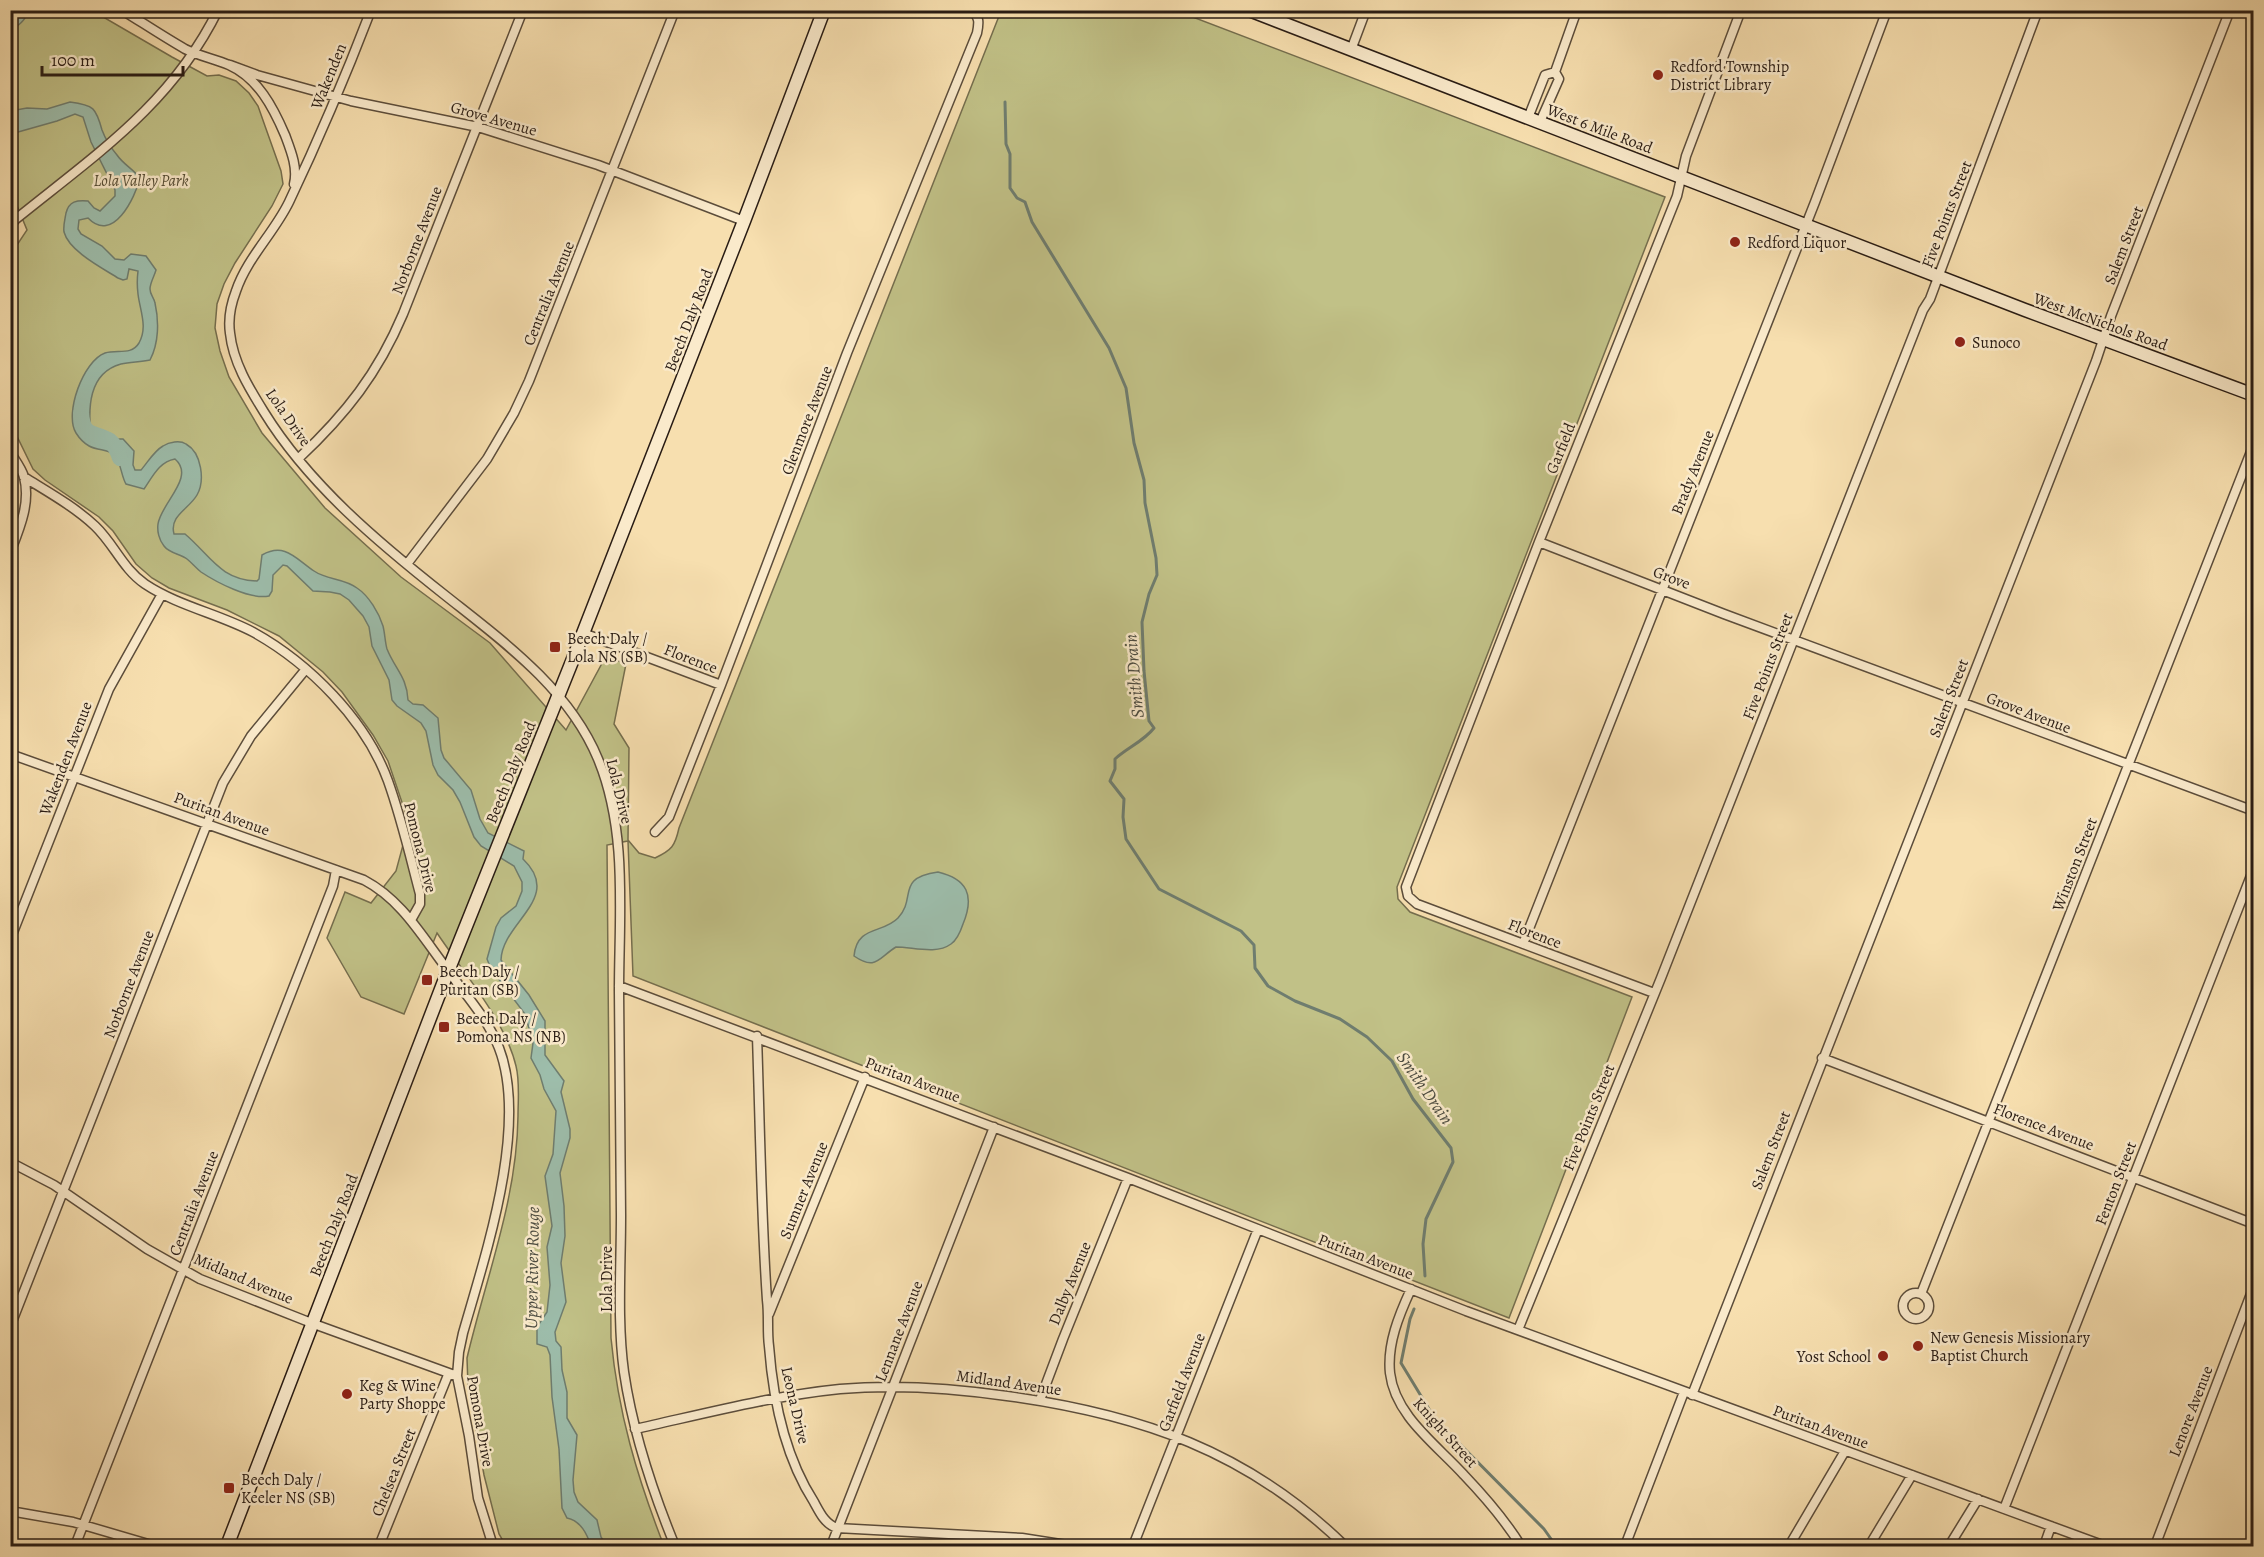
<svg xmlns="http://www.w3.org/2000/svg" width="2264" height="1557" font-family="Alegreya,serif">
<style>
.green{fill:#c1c187;stroke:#756e4e;stroke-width:1.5}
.water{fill:#9dbdab;stroke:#6f7d6f;stroke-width:1.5}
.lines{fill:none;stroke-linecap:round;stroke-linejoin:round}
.stream{stroke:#6f7d6f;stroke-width:3}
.river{stroke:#9dbdab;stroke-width:16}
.street-casing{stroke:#5c4d3b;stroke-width:11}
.secondary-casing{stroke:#291c14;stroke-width:15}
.street{stroke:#faeacb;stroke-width:8}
.secondary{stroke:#faeacb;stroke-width:12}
.poi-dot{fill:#8f2418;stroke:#faeacb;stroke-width:2}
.labels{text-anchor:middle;stroke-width:5;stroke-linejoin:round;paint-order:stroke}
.poi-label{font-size:16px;fill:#291c14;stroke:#faeacb;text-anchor:start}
.street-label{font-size:16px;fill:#291c14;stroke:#faeacb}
.park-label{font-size:16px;font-style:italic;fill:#574e36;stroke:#faeacb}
.water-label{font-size:18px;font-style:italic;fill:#4c4c41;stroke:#faeacb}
</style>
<rect width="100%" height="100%" fill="#f7dfaf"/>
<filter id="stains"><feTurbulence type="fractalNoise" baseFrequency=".00333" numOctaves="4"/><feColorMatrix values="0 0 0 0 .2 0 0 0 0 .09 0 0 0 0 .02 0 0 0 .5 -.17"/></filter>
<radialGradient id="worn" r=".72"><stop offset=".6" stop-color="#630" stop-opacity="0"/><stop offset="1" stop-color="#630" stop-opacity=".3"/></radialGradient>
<!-- green -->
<path class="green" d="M10,11h83l79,46 35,19 12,-1 17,6 13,12 9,13 7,20 16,45 2,13 -11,22 -37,57 -11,21 -7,20 -2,24 5,23 9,26 33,56 63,75 76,69 89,66 76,87 40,-74 20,8 -12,60 15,24 -1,92 11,13 16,5c17,-8 20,-12 24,-30l322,-817h176l488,186 -268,690 1,12 12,13 222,85 -123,321 -876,-342 -5,-135 -21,4 4,493c7,75 26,139 53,208h-158l-7,-12 -15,-59 -16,-89 -1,-28c19,-81 50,-158 51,-242 0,-16 2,-34 -2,-50 -11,-46 -53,-94 -79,-133l-33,81 -43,-17 -34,-59 18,-46 26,11 25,-32 13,-48 -21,-62 -15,-26 -31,-43 -19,-20 -44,-36 -52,-26 -58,-22 -17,-10 -16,-14 -23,-33 -14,-14 -54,-37 -12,-11 -23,-47 1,-168 16,-24 -16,-39z"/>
<!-- water -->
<path class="water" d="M11,10l16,1c0,8 -9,15 -16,19z
M70,102c24,3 26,6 32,28 3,8 9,18 15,25 6,9 16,14 23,23 -5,20 -27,66 -52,40l-9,2 -1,9 3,5 21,12 13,13 9,1 7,-6 15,2 10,14c-2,7 -6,13 -6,19 0,6 4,8 5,14 4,18 4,40 -5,57 -10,2 -19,2 -29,4 -33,9 -33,45 -30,72 11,8 20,2 32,3l11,12 -1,14 2,5h6c7,-8 13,-19 22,-24 6,-4 17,-6 23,-2 16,9 19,37 11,51 -8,14 -28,21 -23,39h11c25,21 35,46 72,47l2,-2 3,-24c23,-13 34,4 52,16 13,9 30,7 43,17 12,8 22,25 26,38 2,8 2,16 4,23 8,20 20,28 21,51l5,4 10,1 15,13 3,32 3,8 27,32 9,29 8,14 36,18 -1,8c41,39 -21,63 -22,101l28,35 16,26v34l19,26 -3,11 9,37v9l-10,35 4,33 1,30 -4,27 5,39 -11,30 1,9 5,6 1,23 5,22v26l10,17 -4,45 1,12 4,10 19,18 4,17 6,9h-16c-4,-12 -10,-25 -24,-28l-5,-10 -3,-59 -7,-52 -2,-42 -3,-8 -10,-3v-17l10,-15 3,-27 -3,-38 5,-21 -7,-50 8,-22 3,-43 -12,-22 -4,-14 -9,-17 2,-15 -8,-29 -34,-45 -4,-10 9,-32 5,-9 15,-12 6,-15v-9l-8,-16 -33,-20 -7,-9 -14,-35 -7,-12 -15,-15 -5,-10 -7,-34 -5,-8 -24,-17 -5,-6 -3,-20 -17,-34 -3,-19 -6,-11 -14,-16 -9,-6 -10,-2 -17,-1 -26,-25 -4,-1 -10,10 -1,16 -3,5c-19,4 -53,-14 -68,-24 -5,-4 -9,-9 -14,-13 -7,-5 -18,-6 -23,-13 -5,-6 -7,-15 -6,-22 3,-21 38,-47 17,-65 -16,3 -22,17 -31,30l-18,-5c-5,-8 -5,-23 -12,-29 -9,-9 -24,0 -38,-22 -12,-19 7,-72 29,-80 12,-4 26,3 34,-10 9,-16 1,-32 -1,-49 -1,-8 -1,-15 0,-23l-9,-2 -2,10 -4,1 -5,-2c-16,-10 -49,-27 -54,-46 -1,-6 1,-13 2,-19 3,-12 11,-13 22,-12l6,7 6,3 15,-15v-6l-24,-48 -8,-25 -8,-3 -18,7 -46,13 -1,-23 17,-3 20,1z
M938,872c29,7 37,23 25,52 -2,6 -6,16 -12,20 -15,11 -38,3 -55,3 -18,11 -20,24 -42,9 3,-31 29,-22 44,-38 19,-20 -3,-40 40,-46z"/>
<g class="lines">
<!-- stream -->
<path class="stream" d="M1005,102l1,42 4,10v34l7,10 8,4 7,20 77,126 17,40 8,55 10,37 1,23 11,55 1,17 -8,19 -7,28 2,49 5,50 5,7c-10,13 -27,20 -39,31v10l-5,12 14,18 -1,18 3,22 33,50 82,42 13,14 1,23 13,18 27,15 45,18 27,18 25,24 21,38 38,49 2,14 -27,57 -3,25 2,32
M1414,1309l-4,10 -9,44 34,56 109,110 12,17"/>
<!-- river -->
<path class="river" d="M81,413c2,26 14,18 29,28 5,4 8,11 10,17"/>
<!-- street casing -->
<g class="street-casing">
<path id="street" d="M122,10c21,13 42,27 63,39 14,7 30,10 44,16 29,13 44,42 56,70 6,16 13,33 9,49
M371,10c-25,65 -52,129 -82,192 -15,31 -42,56 -53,89 -5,13 -8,28 -6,42 3,29 19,55 34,79 45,73 116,132 182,184 58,46 123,93 152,163 30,72 21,156 21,232 0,75 2,150 2,225 0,52 -4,105 3,156 9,61 28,118 51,174
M1351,50l15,-40
M230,65l27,10 94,26 127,26 120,38 146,56
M1555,72l22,-62
M1528,118l17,-43 10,-3 4,7 -19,43
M10,226l6,-7c79,-64 156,-115 202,-209
M10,452c5,8 12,17 14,25 7,26 -5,53 -14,76
M299,458c47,-44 79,-85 104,-144l120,-304
M24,477c24,15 51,30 71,49 19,18 28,43 50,58 33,22 74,30 108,48 56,31 113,88 135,149 13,36 22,75 32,113v10l-9,16
M1539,542l185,72 530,197
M407,564l80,-105 27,-46 15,-32 146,-371
M583,633l138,52
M10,754l354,126c36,19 56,53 80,85 19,27 43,52 55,83 30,78 -14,208 -36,285l-4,19 -2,24 12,60 9,62 15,48
M655,832l14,-15 52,-132 126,-332 130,-320c2,-10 3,-16 -6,-23
M10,940l99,-251 53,-95
M1523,944l292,-742 72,-192
M619,986l509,192 338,133 639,235
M1654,993l-237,-89 -9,-8 -2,-9 133,-345 138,-346 9,-40 55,-146
M757,1036c3,88 4,177 10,264 2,16 0,31 2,46 4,53 16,111 45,156 6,11 11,22 23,26l185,10 51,8
M1822,1058l432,166
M10,1162l44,23 93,64 53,30 114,45 143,52
M1411,1289c-12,26 -24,55 -21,84 5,43 47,72 74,102 21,22 41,45 57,71
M1903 1306a13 13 0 1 1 26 0a13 13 0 1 1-26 0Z
M1921,1294l333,-850
M769,1314l96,-237
M10,1327l213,-544 28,-47 55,-67
M1518,1330l143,-352 262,-668 7,-11 108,-289
M1692,1395l404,-1034 15,-45 119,-306
M1040,1400l23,-61 65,-161
M635,1429c68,-15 136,-33 205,-40 57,-5 112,-1 167,7 132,18 241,55 338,150
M2004,1509l250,-641
M10,1511l63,11 82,24
M75,1546l258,-660 3,-16
M379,1546l69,-171
M831,1546l163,-419
M1133,1546l125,-317
M1625,1546l59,-154
M1789,1546l56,-95
M1869,1546l43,-71
M1949,1546l29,-47
M2044,1546l7,-20
M2155,1546l99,-260"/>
</g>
<!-- secondary casing -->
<g class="secondary-casing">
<path id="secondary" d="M1249,10l776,300 229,85
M227,1546l221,-575 125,-312 171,-438 80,-211"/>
</g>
<!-- street -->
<use href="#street" class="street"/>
<!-- secondary -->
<use href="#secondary" class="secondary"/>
</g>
<!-- markers -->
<g class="poi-dot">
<circle cx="1658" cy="75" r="6"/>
<circle cx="1735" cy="242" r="6"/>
<circle cx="1960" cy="342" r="6"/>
<rect x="549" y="641" width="12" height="12" rx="3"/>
<rect x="421" y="974" width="12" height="12" rx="3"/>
<rect x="438" y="1021" width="12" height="12" rx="3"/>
<circle cx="1918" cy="1346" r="6"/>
<circle cx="1883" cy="1356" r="6"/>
<circle cx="347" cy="1394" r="6"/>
<rect x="223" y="1482" width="12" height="12" rx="3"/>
</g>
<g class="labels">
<!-- poi labels -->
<g class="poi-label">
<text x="1670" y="72">Redford Township<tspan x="1670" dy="18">District Library</tspan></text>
<text x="1747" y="248">Redford Liquor</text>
<text x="1972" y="348">Sunoco</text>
<text x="567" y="644">Beech Daly /<tspan x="567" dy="18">Lola NS (SB)</tspan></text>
<text x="439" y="977">Beech Daly /<tspan x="439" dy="18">Puritan (SB)</tspan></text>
<text x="456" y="1024">Beech Daly /<tspan x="456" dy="18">Pomona NS (NB)</tspan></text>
<text x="1930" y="1343">New Genesis Missionary<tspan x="1930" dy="18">Baptist Church</tspan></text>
<text x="1871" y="1362" text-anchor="end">Yost School</text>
<text x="359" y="1391">Keg &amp; Wine<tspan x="359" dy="18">Party Shoppe</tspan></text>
<text x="241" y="1485">Beech Daly /<tspan x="241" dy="18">Keeler NS (SB)</tspan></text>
</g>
<!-- street labels -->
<g class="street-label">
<text transform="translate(328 76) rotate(-68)" y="6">Wakenden</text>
<text transform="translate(494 118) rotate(16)" y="6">Grove Avenue</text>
<text transform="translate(1600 128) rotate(21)" y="6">West 6 Mile Road</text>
<text transform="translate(1946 214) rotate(-69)" y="6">Five Points Street</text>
<text transform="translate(416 240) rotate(-69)" y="6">Norborne Avenue</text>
<text transform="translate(2123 245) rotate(-69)" y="6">Salem Street</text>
<text transform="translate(548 293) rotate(-68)" y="6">Centralia Avenue</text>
<text transform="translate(688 320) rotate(-69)" y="6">Beech Daly Road</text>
<text transform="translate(2101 321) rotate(20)" y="6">West McNichols Road</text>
<text transform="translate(289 417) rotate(55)" y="6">Lola Drive</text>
<text transform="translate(806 420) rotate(-69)" y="6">Glenmore Avenue</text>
<text transform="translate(1560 448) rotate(-68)" y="6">Garfield</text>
<text transform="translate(1692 472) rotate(-68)" y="6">Brady Avenue</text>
<text transform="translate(1672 577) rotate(21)" y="6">Grove</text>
<text transform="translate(691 658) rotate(21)" y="6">Florence</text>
<text transform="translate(1767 666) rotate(-69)" y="6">Five Points Street</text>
<text transform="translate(1948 698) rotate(-69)" y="6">Salem Street</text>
<text transform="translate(2029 712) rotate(21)" y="6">Grove Avenue</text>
<text transform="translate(65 758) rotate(-69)" y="6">Wakenden Avenue</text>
<text transform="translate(510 772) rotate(-68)" y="6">Beech Daly Road</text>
<text transform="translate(620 791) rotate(76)" y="6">Lola Drive</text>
<text transform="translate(222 813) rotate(20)" y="6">Puritan Avenue</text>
<text transform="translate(421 847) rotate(76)" y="6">Pomona Drive</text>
<text transform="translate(2074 864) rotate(-69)" y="6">Winston Street</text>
<text transform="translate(1535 933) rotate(21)" y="6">Florence</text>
<text transform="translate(128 984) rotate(-69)" y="6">Norborne Avenue</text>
<text transform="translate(913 1079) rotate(21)" y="6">Puritan Avenue</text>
<text transform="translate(1588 1117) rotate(-68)" y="6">Five Points Street</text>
<text transform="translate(2044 1126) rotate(21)" y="6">Florence Avenue</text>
<text transform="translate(1770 1150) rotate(-69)" y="6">Salem Street</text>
<text transform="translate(2115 1183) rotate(-69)" y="6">Fenton Street</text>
<text transform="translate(803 1190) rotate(-68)" y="6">Sumner Avenue</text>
<text transform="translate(193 1203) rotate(-69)" y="6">Centralia Avenue</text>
<text transform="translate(333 1225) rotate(-69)" y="6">Beech Daly Road</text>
<text transform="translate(1366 1256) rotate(21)" y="6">Puritan Avenue</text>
<text transform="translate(244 1278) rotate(23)" y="6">Midland Avenue</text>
<text transform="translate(606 1279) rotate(-90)" y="6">Lola Drive</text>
<text transform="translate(1069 1283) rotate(-68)" y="6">Dalby Avenue</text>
<text transform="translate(898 1331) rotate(-69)" y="6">Lennane Avenue</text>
<text transform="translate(1009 1382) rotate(8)" y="6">Midland Avenue</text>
<text transform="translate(1181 1382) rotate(-69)" y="6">Garfield Avenue</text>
<text transform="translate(796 1405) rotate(77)" y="6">Leona Drive</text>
<text transform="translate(2190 1411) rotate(-69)" y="6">Lenore Avenue</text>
<text transform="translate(481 1421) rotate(80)" y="6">Pomona Drive</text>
<text transform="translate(1821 1426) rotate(20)" y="6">Puritan Avenue</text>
<text transform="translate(1446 1432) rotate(48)" y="6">Knight Street</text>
<text transform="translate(393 1472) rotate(-68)" y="6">Chelsea Street</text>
</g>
<!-- park labels -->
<g class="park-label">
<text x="141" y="186">Lola Valley Park</text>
</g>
<!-- water labels -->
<g class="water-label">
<text transform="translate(1134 676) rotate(-95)" y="6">Smith Drain</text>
<text transform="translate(1425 1088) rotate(55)" y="6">Smith Drain</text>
<text transform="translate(532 1268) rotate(-89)" y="6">Upper River Rouge</text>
</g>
</g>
<!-- margin -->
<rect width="2264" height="1557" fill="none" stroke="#f7dfaf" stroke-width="36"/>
<rect x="12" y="12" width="2240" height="1533" fill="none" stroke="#291c14" stroke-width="3"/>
<rect x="18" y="18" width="2228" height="1521" fill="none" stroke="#291c14" stroke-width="1.5"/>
<!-- scale -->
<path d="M42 66v9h141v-9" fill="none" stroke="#291c14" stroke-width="3"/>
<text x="51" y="66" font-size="18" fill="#291c14" stroke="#faeacb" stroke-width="4.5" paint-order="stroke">100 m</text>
<rect width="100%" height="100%" filter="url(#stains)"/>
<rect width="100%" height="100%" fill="url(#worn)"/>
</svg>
